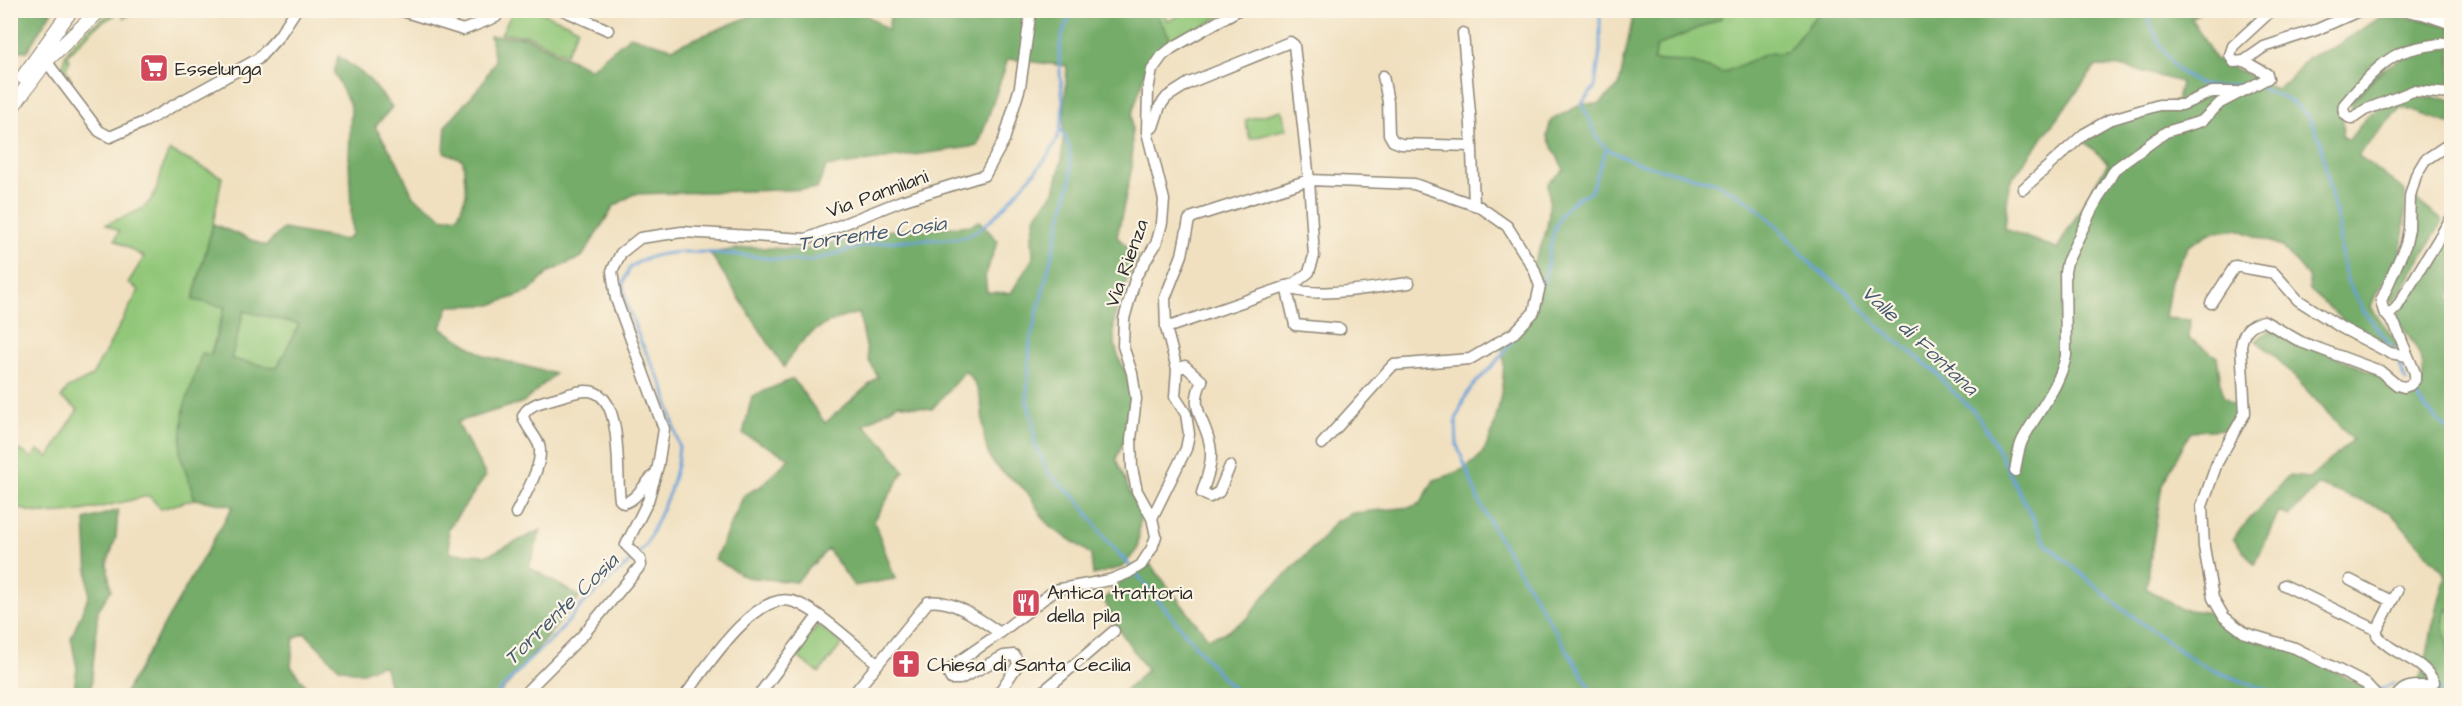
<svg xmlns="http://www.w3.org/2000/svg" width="2462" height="706" font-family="'Architects Daughter',sans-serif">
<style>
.green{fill:#92c779;stroke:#5e7952;stroke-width:1.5}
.forest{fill:#75ac69;stroke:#506c4a;stroke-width:1.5;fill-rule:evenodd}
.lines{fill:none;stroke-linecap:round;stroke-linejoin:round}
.stream{stroke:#69a1d7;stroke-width:3}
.minor-casing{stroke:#8e8676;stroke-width:13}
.major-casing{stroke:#8e8676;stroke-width:16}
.minor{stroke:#fff;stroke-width:10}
.major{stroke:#fff;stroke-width:14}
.labels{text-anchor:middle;stroke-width:4.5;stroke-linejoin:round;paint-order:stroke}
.poi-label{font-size:20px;fill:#2b2b2b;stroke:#fcf5e5;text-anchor:start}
.street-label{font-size:20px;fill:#2b2b2b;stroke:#fcf5e5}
.water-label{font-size:21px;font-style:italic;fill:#445a70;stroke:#fcf5e5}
</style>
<rect width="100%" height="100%" fill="#fcf5e5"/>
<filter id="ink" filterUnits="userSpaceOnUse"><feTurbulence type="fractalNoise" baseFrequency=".0167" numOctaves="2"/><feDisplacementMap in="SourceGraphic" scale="12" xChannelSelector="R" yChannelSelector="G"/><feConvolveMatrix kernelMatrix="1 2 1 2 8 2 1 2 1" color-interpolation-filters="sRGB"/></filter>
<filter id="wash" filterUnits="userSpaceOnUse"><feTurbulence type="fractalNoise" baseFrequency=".008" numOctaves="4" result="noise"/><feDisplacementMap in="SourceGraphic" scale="24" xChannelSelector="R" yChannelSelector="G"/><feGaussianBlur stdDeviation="1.35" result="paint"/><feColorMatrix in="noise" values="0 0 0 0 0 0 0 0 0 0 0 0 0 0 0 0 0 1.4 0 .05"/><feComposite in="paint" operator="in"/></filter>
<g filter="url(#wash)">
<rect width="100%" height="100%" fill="#f0e0c0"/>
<!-- green -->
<path class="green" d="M117,11h20l-13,7 -4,-6 -22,13 -31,30 3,5 -4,9 5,10 -5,-2c-3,-7 -4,-16 0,-23 7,-14 37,-38 51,-43z
M513,11h25l40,17 -12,26 -39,-19 -26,-1z
M1154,11h14l-4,1 3,9 23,-10h36l-15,11 -39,19z
M1723,11h97l-33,41 -21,2 -43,19 -33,-11 -37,-1 4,-15 64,-28z
M1282,110l5,19 -37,10 -5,-19z
M170,151l52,26 -9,47 -20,75 32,8 -45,147 15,45 -34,10 -12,-13c-39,8 -103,30 -138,8v-51l9,-3 12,8 6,-8 11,7 29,-48 -17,-11 7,-10 24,-12 47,-86 -11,-7 16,-26 -29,-17 4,-9 -13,-7c32,-14 44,-10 54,-46 2,-10 4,-19 10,-27z
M244,311l56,13 -23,45 -46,-10z
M2446,608l5,4v44l-2,-1c-1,-17 -9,-31 -3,-47z
M818,625l24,19 -23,29 -24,-18z"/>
<!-- forest -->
<path class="forest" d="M11,10l41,1 -25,40 -16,-1z
M763,11h98l27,19 3,-19h263l18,30 -12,8 -14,21 -14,44v53l-15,70 21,20c-13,27 -29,55 -23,87 2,13 11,26 14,39 6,25 -2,53 -13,76l24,57 -2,32 -15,19 -30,8 -2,-20c-13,-12 -28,-18 -41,-29 -12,-11 -15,-27 -26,-37 -11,-11 -27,-18 -34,-31 -13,-28 1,-62 -25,-87l-33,38 -34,-5 -34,21 20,19 20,27 -30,50 21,58 -41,7 -26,-37 -32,33 -51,-5 -30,-18 29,-64 17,-9 29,-28 -47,-24 9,-38 41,-17 32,44 53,-46 -9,-16 -10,-48c-36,8 -57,21 -75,54l-74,-114 41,-6 51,3 80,-19 68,-4 21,-2 8,-4 19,20 -13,34 2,17 24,1 22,-35 -1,-23 4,-20 18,-23 8,-33 5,-93 -59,-7 -30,87 -152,21 -9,22 -183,5 -20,12 -32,51 -33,15 -20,20 -38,13 -42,1 -8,22 44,28 70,18 -31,28 -67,20 29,54 -38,53 2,24 38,2 53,-25 -12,37 51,30 -81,98h-89l-8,-6 -13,-4 -4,-18 -5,-2 -19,8 -22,-5 -34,-35 -11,5 -3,28 21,29 -189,1 110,-190 -38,-7 -15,-45 4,-46 18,-55 9,2 14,-48 -32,-7 20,-76 53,22 17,-17 62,11 7,-6 -3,-75 2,-52 -17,-34 4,-17 29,21 25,30 -17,20 22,34 16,35 31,22 14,-2 8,-21 -3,-35 -19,-8 2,-27 35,-40 14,-24 -5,-25 36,1 64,32 40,-33 42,12zM244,311l55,13 -22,44 -46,-9z
M1637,11h86l-1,7 -65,28 -4,15 37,1 33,11 43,-19 21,-2 33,-41h382l-11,7 24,41 61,30 12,-7 20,-25 25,-9 48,-31 40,2 30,8v13l-55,14 -56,59 4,12 -1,11 6,4 18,-24 13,-8 32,-11 39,2v25l-50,-17 -43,48 47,36c-1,22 1,46 -7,66 -7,18 -22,31 -27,50l30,41c-36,-4 -65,-34 -91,-58l-2,-14 -27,-30 -44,-17 -27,4 -22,13 -17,34 -6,38 25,2 -1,18 28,19 6,39 16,12 -9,21 -39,2 -29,54 -16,103 34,21 35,4c29,31 41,25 78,38 24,9 48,24 71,36l9,8h-1252l26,-25 -31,-45 -12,-25 21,-23 25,-13 58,74 16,-5 23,-14 19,-25 55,-54 13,-18 19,-9 58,-6 10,-4 13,-23c17,-5 33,-10 46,-24 16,-19 26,-80 23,-104 -1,-5 -4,-9 -6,-13l35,-28 5,-29 -6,-14c16,-31 21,-50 17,-85l16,-13 -17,-34 4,-16 31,-16h17l20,-18 14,-70zM2096,66l29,1 56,15 -4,19 -77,26 -21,10 29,26 -51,86 -52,-20 4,-46z
M2451,47v44l-36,-3 -61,24 -3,-1v-7c38,-42 43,-49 100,-57z
M2415,199l28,22 -48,80 -3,1 -3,-5 18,-40 6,-19z
M2452,228v64l-3,7 3,2v311l-6,-4c-6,16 2,30 3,47l2,1v39h-40l14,-29 7,-38 14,-53 -56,-63 -71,-27 -30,31 -10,-5 -24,54 -22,-27 55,-62 21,2 44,-38 -80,-86 -17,-13 12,-10 9,1 104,44 28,19c4,-5 11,-10 13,-15 7,-21 -15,-45 -26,-62l35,-61z
M118,510l-2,27 -9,27 4,26 -13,20 -7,79 10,6h-40l13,-6 3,-21 -6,-30 18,-43 -4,-75z"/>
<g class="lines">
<!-- stream -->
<path class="stream" d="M1600,10v41l-5,36 -13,16 16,37 9,9 30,14 80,20 35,20 24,22 37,41 36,28 32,35 55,43 12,15 25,23 17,25 56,109 74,63 70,51 22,12 70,26
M2144,10c15,33 31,76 74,77 9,0 18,-4 28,-2
M2258,87l34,15 16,14 12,23 11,56 7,26 3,33 6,27 16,29 30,39
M1061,130l8,16 2,33 -41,163 -3,59 6,20 2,23 13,29 31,28 28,40 24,26
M1543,284c12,-43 3,-73 48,-93l15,-41
M1515,337l-18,24 -26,27 -7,11 -8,21 1,25 22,56 14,27 102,168
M2397,358l9,23
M2413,389l13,20 26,24
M639,553l7,-8 24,-54 7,-26 2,-19 -15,-58 -24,-48 -14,-38 -3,-18 6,-15c34,-33 131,-8 174,-8 16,0 33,-8 49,-12 14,-4 30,-7 44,-8 21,-3 59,2 77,-8 19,-11 35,-30 49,-47 15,-16 33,-35 38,-56 11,-44 -16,-75 14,-120
M1135,572l83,101 23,23
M2435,687l14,9
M2379,690l15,-7
M495,696l31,-33 34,-32 22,-26 52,-47"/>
</g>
</g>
<g filter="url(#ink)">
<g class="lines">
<!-- minor casing -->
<g class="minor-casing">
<path id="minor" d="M399,10l64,20 33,-13 5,-7
M563,10l45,20
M2272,10l-39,36 -3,9 4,7 10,-1 20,-14 52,-17 45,-20
M2402,10l21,4 29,10
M1463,33l8,92 3,80
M2452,42c-18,3 -36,4 -52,11 -21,10 -41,34 -56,52 -2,7 1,11 8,14l13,-9 48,-19 39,3
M46,61l53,70 11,6 34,-15 114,-63 21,-23 17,-26
M1383,76l5,26 1,32 4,7 8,3 71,2
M1147,132l6,-5 7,-21 7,-9 22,-14 101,-41 4,3 15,135 5,76 -5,16 -15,12 -128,44 11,41
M2023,189l61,-55 25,-14 50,-15h23l30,-13h25
M1286,286c22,15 95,0 123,-3
M1286,286l9,39 45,4
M2211,303l24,-37 39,7 24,27 44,28 48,25 17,3
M2389,315l8,-8 55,-90
M1166,328l-1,-30 17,-43 7,-35 4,-3 116,-37 105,4 66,23 27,19 27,43 6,17 -6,26 -20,21 -44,26 -77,6 -71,79
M2015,471c2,-10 3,-23 8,-32 15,-28 36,-51 43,-83l-1,-84 2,-10 24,-51 24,-42 51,-37 36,-11 18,-18 48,-25 -1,-4 -23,-13
M516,513c8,-17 29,-50 23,-68 -4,-10 -13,-18 -16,-29 5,-13 24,-15 36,-19 11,-3 26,-9 37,-4 27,12 20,82 24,107l4,3c14,-4 21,-21 32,-30
M1152,518l34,-69 3,-15 -3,-20 -11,-17 2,-28 8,-3 17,15c-15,31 7,40 9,71 1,14 -5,28 -9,41l8,4 9,-5 11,-26
M2350,580l41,21
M2284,585l93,45
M2397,591l-20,39v5c15,20 45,23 57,47l-5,4c-13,0 -25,-2 -32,10
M522,696l60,-60 59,-71 -1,-6 -14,-14 22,-44 10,-35 6,-37 -48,-130 -4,-28 9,-18 19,-15 42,-6 124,7 95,-38 84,-26 19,-35 16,-53 11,-77
M685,696c20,-27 69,-104 106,-95 22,4 67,47 86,62
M758,696l60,-80
M852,696l76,-94c24,-4 53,18 72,31
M997,696l20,-30 1,-4 -4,-7 -10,1 -44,23h-9l-3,-6 7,-9 45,-31 55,-43 55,-10 18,-7 13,-8 11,-17 4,-12 -4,-18 -15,-27 -5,-23 -1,-29 5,-40 -4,-26 -9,-27 1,-27 12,-43 20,-32 6,-21 2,-23 -17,-68 1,-42 4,-20 10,-14 10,-8 66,-38
M1038,696l76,-65
M2377,696l-11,-12 -71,-36 -50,-15 -21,-16 -11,-19 -9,-51 -2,-41 15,-43 28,-50 -4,-67c2,-14 8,-22 23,-25l37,21 79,29 17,14 7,2 6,-2 5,-5v-7l-20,-48 -11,-13 -3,-11 25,-57 3,-15 1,-33 6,-21 9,-15 27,-18"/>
</g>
<!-- major casing -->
<g class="major-casing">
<path id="major" d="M23,77l48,-67
M10,110l36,-49 54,-51"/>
</g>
<!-- minor -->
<use href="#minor" class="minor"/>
<!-- major -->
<use href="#major" class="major"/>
</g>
</g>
<!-- icons -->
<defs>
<g id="supermarket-square" transform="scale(1.5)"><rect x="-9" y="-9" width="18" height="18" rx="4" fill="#d1495b" stroke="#fcf5e5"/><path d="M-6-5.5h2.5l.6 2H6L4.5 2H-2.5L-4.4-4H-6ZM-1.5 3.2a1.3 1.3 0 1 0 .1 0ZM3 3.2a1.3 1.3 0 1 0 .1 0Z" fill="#fff"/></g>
<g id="restaurant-square" transform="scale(1.5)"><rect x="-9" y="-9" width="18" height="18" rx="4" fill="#d1495b" stroke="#fcf5e5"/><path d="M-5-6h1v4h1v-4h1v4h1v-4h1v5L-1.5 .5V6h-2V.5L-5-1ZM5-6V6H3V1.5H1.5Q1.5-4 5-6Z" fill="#fff"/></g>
<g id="church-square" transform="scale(1.5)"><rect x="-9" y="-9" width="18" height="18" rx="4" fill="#d1495b" stroke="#fcf5e5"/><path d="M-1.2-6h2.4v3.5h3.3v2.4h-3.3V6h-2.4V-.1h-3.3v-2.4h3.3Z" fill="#fff"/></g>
</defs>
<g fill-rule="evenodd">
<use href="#supermarket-square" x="154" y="68"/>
<use href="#restaurant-square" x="1026" y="603"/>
<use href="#church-square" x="906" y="664"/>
</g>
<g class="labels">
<!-- poi labels -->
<g class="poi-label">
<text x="175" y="75">Esselunga</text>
<text x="1047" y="599">Antica trattoria<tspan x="1047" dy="23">della pila</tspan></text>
<text x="927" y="671">Chiesa di Santa Cecilia</text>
</g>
<!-- street labels -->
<g class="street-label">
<text transform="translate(877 193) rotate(-20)" y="7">Via Pannilani</text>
<text transform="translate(1126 263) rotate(-70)" y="7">Via Rienza</text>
</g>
<!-- water labels -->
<g class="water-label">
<text transform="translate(872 233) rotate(-8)" y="7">Torrente Cosia</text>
<text transform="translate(1920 340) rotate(43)" y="7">Valle di Fontana</text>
<text transform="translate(561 609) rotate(-44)" y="7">Torrente Cosia</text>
</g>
</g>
<!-- margin -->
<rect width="2462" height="706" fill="none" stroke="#fcf5e5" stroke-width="36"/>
</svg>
